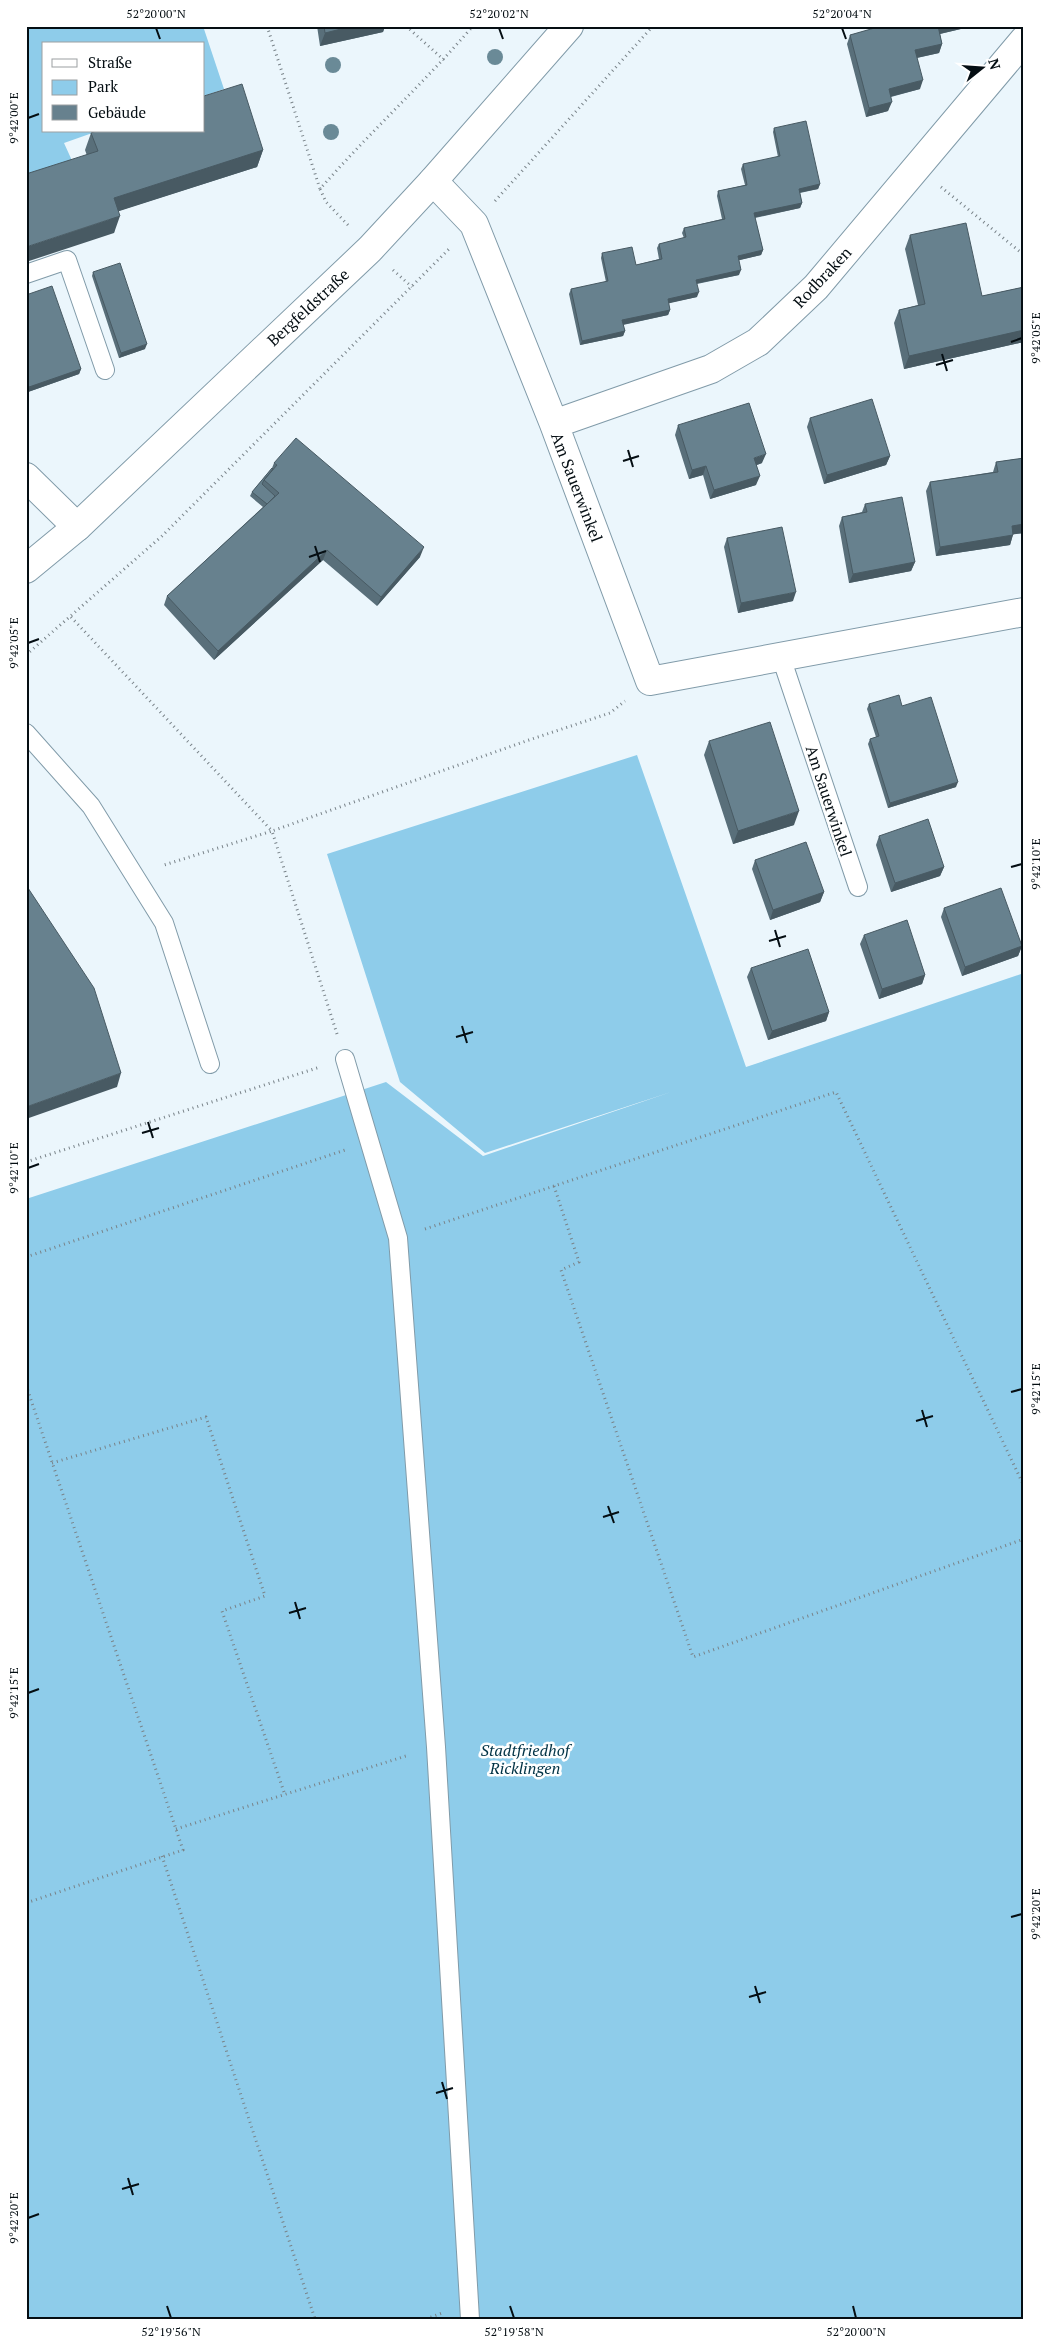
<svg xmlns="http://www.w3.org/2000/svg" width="1050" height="2345" font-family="'PT Serif',serif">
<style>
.green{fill:#8eccea}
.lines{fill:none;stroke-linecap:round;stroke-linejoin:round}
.service-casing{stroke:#819ba9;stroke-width:20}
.minor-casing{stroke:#819ba9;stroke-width:30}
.tertiary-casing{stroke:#819ba9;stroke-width:30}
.path{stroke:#798389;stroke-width:3;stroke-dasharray:1 4;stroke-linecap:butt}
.service{stroke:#fff;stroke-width:18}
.minor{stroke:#fff;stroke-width:28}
.tertiary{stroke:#fff;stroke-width:28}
.tree{fill:#6a8a97}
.wall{fill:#596f7a}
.shaded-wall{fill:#485a63}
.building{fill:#67818e;stroke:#485a63}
.ticks{fill:none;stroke:#050e13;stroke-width:2}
.labels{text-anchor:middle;stroke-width:5;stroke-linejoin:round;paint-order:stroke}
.street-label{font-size:16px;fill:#050e13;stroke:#fff}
.park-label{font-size:16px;font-style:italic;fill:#003245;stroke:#fff}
.neatline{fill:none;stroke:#050e13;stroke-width:2}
.ticks-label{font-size:12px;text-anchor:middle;fill:#050e13}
</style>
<rect width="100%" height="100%" fill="#ebf6fc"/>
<!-- green -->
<path class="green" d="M26,26h177l21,63 -20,7v-52h-160v87h54l-34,12 10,22 -48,15z
M637,755l109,312 278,-94v1346h-998v-1120l360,-117 97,74 188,-64 -186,61 -85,-71 -73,-228z"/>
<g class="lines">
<!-- service casing -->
<g class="service-casing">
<path id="service" d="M26,274l41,-14 38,110
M781,657l77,230
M26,733l65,73 73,117 46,141
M345,1059l53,179 38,509 34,572"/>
</g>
<!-- minor casing -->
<g class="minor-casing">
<path id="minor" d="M433,181l41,43 80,200 96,257 374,-69
M554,424l157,-55 47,-27 58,-55 208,-247
M26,477l51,50"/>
</g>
<!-- tertiary casing -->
<g class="tertiary-casing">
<path id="tertiary" d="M26,569l51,-42 293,-278 63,-68 136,-155"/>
</g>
<!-- path -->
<path class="path" d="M267,26l53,163
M406,26l38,34
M941,187l83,68
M495,201l158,-175
M348,225l-22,-23 -6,-13c49,-56 104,-106 153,-163
M393,270l19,17
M71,617l201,214 -111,35
M26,655l136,-119 287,-287
M337,1034l-65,-203 257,-91 81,-27 15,-12
M26,1162l294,-95
M554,1186l25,76 -18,8 132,387 331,-118
M425,1229l411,-137 188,394
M26,1257l319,-107
M26,1385l157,465 -157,53
M52,1463l154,-46 59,179 -43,15 63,184
M176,1829l233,-74
M162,1856l153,463
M426,2319l16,-6"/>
<!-- service -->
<use href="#service" class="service"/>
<!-- minor -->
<use href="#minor" class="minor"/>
<!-- tertiary -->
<use href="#tertiary" class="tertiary"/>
</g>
<!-- trees -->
<g class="tree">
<circle cx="495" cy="57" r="8"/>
<circle cx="333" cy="65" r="8"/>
<circle cx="331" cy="132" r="8"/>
</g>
<!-- wall -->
<path class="wall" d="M317,26h68l-2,6 -63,14z
M872,26h93v2l-25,6 2,10 -3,9 -22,5 3,31 -29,8 -3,14 -22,6 -19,-73 3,-9 23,-6z
M774,128l46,56 -2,5 -18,4 2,10 -2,5 -45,10 8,32 -2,5 -22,5v15l-42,9v13l-29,6 2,7 -2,5 -45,10 2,6 -2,5 -43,9 -11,-51 2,-5 35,-7 -5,-24 1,-5 34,12 23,-6 -2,-11 2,-4 25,-6 -2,-5 2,-5 38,-9 -5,-23 1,-5 27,-6 -4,-16 2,-5 35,-7 -5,-25z
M91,133l172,17 -6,17 -139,44 -4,22 -29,-83z
M910,235l72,61 42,-9v55l-120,27 -10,-46 5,-13 19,-5 -13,-56z
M93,272l52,77 -26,9 -27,-82z
M26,295l55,74 -2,5 -51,18 -2,-4z
M810,418l80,38 -4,9 -62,19 -17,-57z
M678,425l84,38 -5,2 -1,20 -46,14 -7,-24 -14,4 -14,-44z
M1024,458v75l-11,1 -3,11 -74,11 -10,-65 4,-9 63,-10 3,-10z
M274,463l146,94 -43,49 -54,-46 -109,100 -50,-55 3,-9 96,-89 -13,-11 2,-4 20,-24z
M865,504l50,58 -4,9 -62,12 -10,-57 3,-9 20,-5z
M727,538l66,63 -55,12 -14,-66z
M869,704l33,2 54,81 -68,21 -20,-64 2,-5 6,-2 -9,-28z
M709,741l85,84 -61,19 -29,-89z
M879,836l65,31 -4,9 -49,16 -15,-47z
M755,860l69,32 -4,10 -50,18 -18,-51z
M944,908l78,38 -4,10 -56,20 -21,-59z
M864,935l61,40 -3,9 -43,15 -19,-55z
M751,968l78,44 -3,9 -58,19 -21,-63z"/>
<!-- shaded-wall -->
<path class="shaded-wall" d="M353,26h32l-2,6 -63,14 5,-13z
M938,26h27v2l-30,7z
M942,44l-3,9 -28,6 4,-9z
M923,80l-3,9 -35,9 4,-9z
M892,102l-4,9 -22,6 3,-9z
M263,150l-6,17 -150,48 7,-17z
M820,184l-2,5 -21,4 2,-4z
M802,203l-2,5 -48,10 2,-5z
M120,216l-6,17 -88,29v-15z
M763,250l-2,5 -25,6 2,-5z
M741,270l-2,5 -45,9 2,-4z
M699,292l-2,5 -31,7 2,-5z
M670,310l-2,5 -47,10 1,-5z
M1024,330v12l-120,27 5,-13z
M625,331l-2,5 -43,9 2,-4z
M147,344l-2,5 -26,9 2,-5z
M81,369l-2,5 -51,18 1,-5z
M766,454l-4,9 -11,4 3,-9z
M890,456l-4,9 -62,19 3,-9z
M706,466l-3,9 -14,4 3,-9z
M760,476l-4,9 -46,14 4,-9z
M1024,524v9l-15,2 3,-9z
M1013,535l-3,10 -74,11 4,-9z
M424,547l-4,10 -43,49 4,-9z
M327,550l-4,10 -109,100 4,-9z
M915,562l-4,9 -62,12 4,-9z
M796,592l-3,9 -55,12 3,-10z
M958,782l-2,5 -68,21 2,-5z
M799,811l-5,14 -61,19 5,-13z
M944,867l-4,9 -49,16 4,-9z
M824,892l-4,10 -50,18 3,-10z
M1022,946l-4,10 -56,20 3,-9z
M925,975l-3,9 -43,15 3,-10z
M829,1012l-3,9 -58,19 4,-9z
M121,1073l-4,14 -91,32v-12z"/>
<!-- building -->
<path class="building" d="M324,26h29l-28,7z
M878,26h60l4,18 -27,6 8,30 -34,9 3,13 -23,6 -19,-73 28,-8z
M242,84l21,66 -149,48 6,18 -94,31v-73l72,-23 -7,-18 5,-2h108v-35z
M806,121l14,63 -21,5 3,14 -48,10 9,37 -25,6 3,14 -45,10 3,12 -31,7 2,11 -48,10 3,11 -43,10 -11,-52 37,-8 -6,-28 30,-6 4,18 26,-6 -3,-15 27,-7 -2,-9 41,-9 -7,-28 29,-6 -4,-21 37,-8 -6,-28z
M966,223l16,73 42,-9v43l-115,26 -10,-46 26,-6 -15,-69z
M120,263l27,81 -26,9 -28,-81z
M52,286l29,83 -52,18 -3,-8v-84z
M872,399l18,57 -63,19 -17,-57z
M749,403l17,51 -12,4 6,18 -46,14 -8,-24 -14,4 -14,-45z
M296,438l128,109 -43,50 -54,-47 -109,101 -51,-55 112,-103 -15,-13 13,-15 -3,-2z
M1024,458v66l-12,2 1,9 -73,12 -10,-65 68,-10 -2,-10z
M272,468l1,1 -9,11 -2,4 13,12 -8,8 -15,-12z
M902,497l13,65 -62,12 -11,-57 25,-5 -2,-8z
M782,527l14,65 -55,11 -14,-65z
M899,695l3,11 29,-9 27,85 -68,21 -20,-64 9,-3 -10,-32z
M770,722l29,89 -61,20 -29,-90z
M928,819l16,48 -49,16 -16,-47z
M806,842l18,50 -51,18 -18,-50z
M26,885l68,103 27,85 -95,34z
M1001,888l21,58 -57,21 -21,-59z
M907,920l18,55 -43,14 -18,-54z
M808,949l21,63 -57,19 -21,-63z"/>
<!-- ticks -->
<path class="ticks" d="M156,28l4,11M499,28l4,11M842,28l4,11M28,118l11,-4M1011,342l11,-4M942,354l5,17M936,365l17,-5M628,450l5,17M623,461l16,-5M315,546l5,16M309,557l17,-6M28,643l11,-4M1011,867l11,-3M775,930l5,17M769,941l17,-5M462,1026l5,17M456,1037l17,-5M148,1122l5,16M142,1133l17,-5M28,1168l11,-4M1011,1392l11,-3M922,1410l5,17M916,1421l17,-5M608,1506l6,17M603,1517l16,-5M295,1602l5,17M289,1613l17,-5M28,1693l11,-4M1011,1917l11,-3M755,1986l5,17M749,1997l17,-5M442,2082l5,17M436,2093l17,-5M128,2178l5,17M122,2189l17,-5M28,2218l11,-4M167,2306l4,12M510,2306l4,12M853,2306l3,12"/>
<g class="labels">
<!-- street labels -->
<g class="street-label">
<text transform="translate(822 277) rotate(-47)" y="6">Rodbraken</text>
<text transform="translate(308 307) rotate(-43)" y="6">Bergfeldstraße</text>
<text transform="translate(577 487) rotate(69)" y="6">Am Sauerwinkel</text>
<text transform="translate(829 801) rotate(72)" y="6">Am Sauerwinkel</text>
</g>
<!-- park labels -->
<g class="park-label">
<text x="525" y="1756">Stadtfriedhof<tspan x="525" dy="18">Ricklingen</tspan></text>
</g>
</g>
<!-- border -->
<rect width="1050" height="2345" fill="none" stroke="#ffffff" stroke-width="55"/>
<!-- legend -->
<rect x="42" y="42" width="162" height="90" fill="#ffffff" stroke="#9b9fa1"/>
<rect x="52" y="59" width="25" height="8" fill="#ffffff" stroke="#9b9fa1"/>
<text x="88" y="68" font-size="15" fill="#050e13">Straße</text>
<rect x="52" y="80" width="25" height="15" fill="#8eccea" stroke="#9b9fa1"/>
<text x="88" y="92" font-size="15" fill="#050e13">Park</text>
<rect x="52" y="105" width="25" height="15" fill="#67818e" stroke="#9b9fa1"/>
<text x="88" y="118" font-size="15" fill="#050e13">Gebäude</text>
<!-- north arrow -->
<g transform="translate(982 68) rotate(73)" stroke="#ffffff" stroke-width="4" paint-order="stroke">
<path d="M0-4L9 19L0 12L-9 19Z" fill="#050e13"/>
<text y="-8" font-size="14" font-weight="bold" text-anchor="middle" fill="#050e13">N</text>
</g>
<rect x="28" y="28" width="994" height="2290" class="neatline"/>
<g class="ticks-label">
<text x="156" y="18">52°20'00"N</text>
<text x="499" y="18">52°20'02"N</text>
<text x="842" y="18">52°20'04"N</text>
<text transform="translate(14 118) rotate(-90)" y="4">9°42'00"E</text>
<text transform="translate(1036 338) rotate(-90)" y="4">9°42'05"E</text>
<text transform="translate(14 643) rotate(-90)" y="4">9°42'05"E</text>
<text transform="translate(1036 864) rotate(-90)" y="4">9°42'10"E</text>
<text transform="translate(14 1168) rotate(-90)" y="4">9°42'10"E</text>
<text transform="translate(1036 1389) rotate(-90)" y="4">9°42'15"E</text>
<text transform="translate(14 1693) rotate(-90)" y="4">9°42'15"E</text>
<text transform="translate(1036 1914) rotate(-90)" y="4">9°42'20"E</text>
<text transform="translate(14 2218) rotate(-90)" y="4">9°42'20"E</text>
<text x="171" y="2336">52°19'56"N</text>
<text x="514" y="2336">52°19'58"N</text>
<text x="856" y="2336">52°20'00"N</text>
</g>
</svg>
